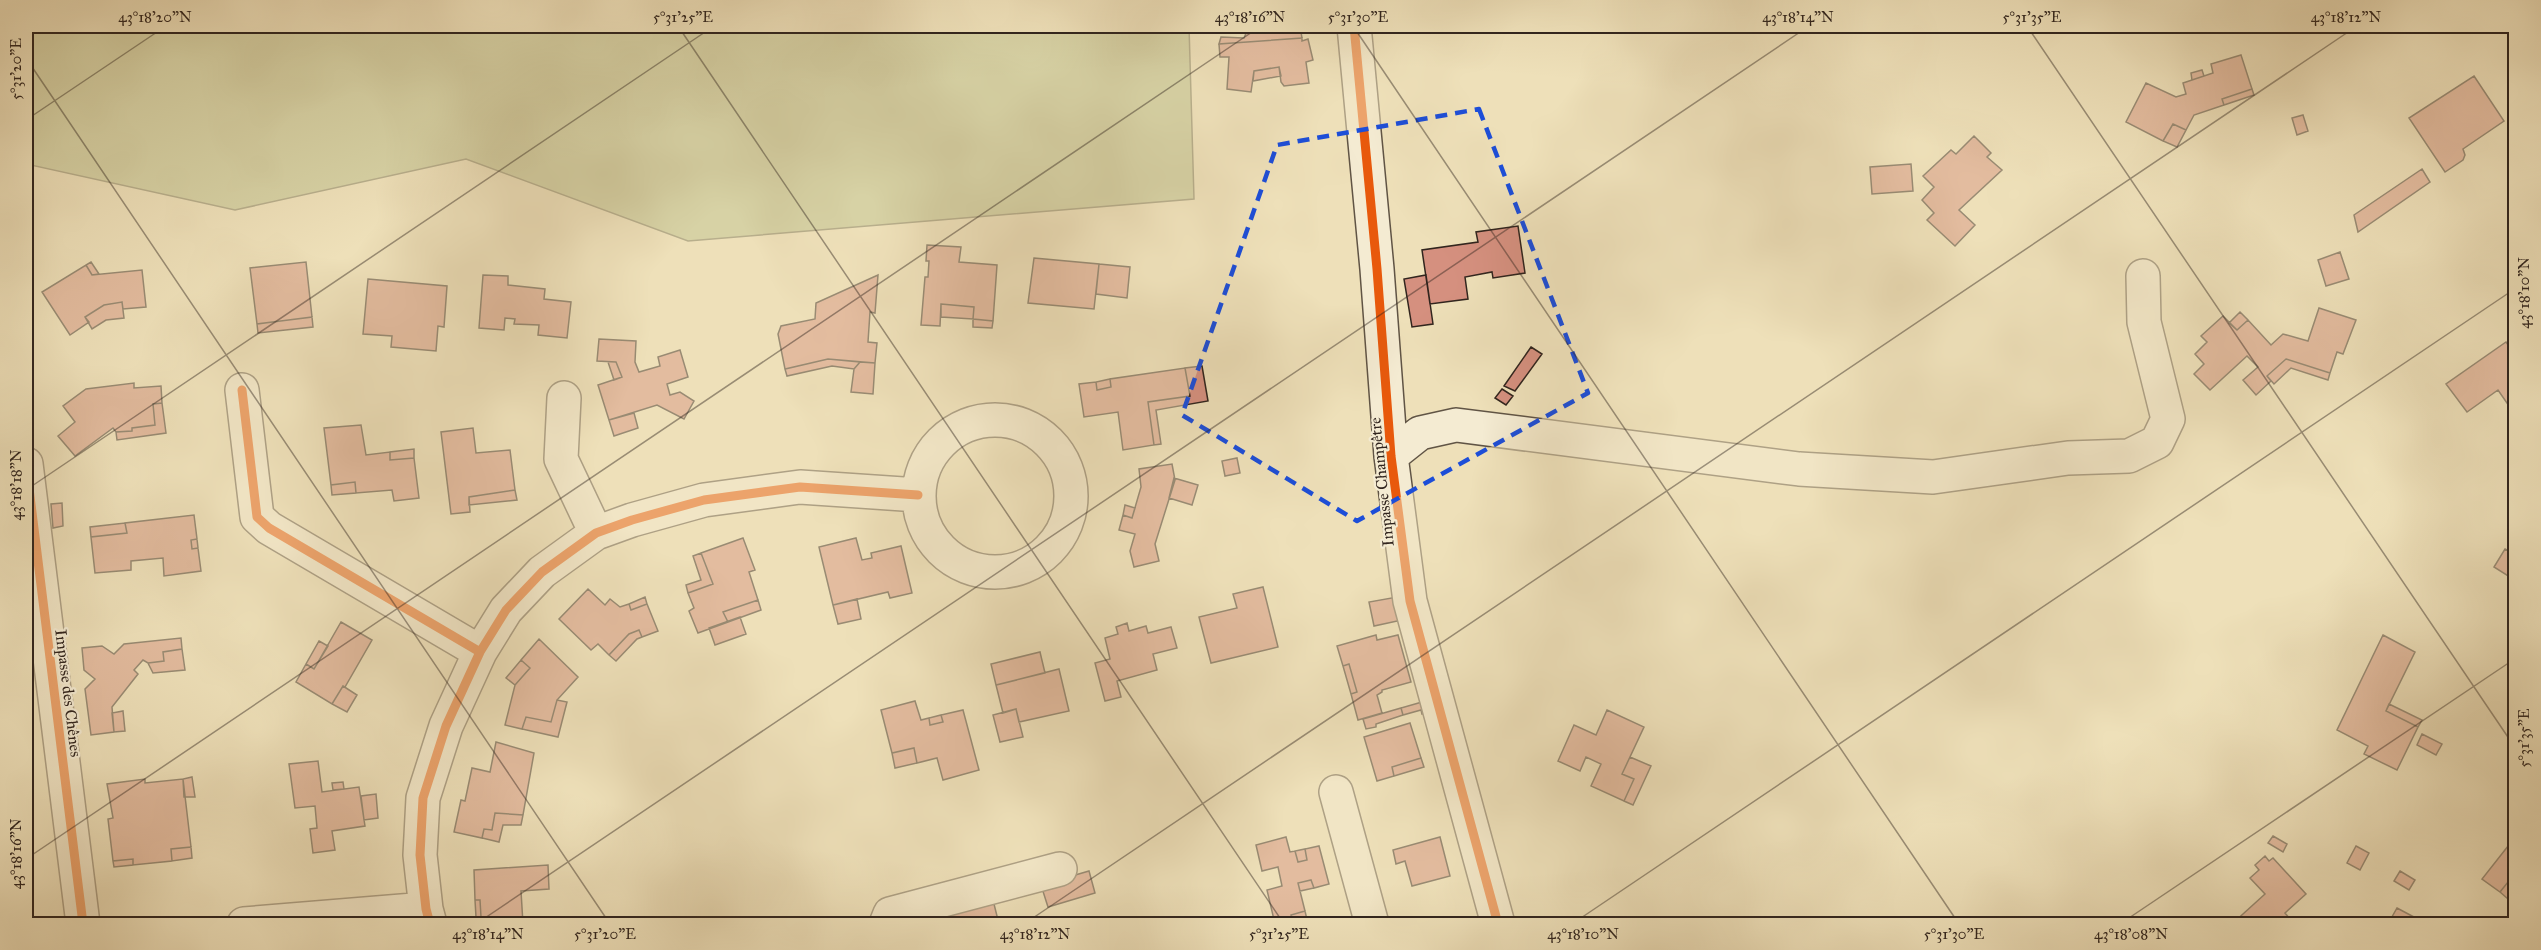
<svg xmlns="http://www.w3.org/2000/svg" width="2541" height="950" font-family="'IM FELL Great Primer',serif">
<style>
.green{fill:#bbc18d;stroke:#767356;stroke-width:1.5}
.building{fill:#d5907f;stroke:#31251e;stroke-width:1.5}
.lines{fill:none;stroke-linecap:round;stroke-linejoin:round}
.minor-casing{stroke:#605445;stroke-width:36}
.minor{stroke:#f4ebd2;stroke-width:33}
.cycleway-casing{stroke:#f4ebd2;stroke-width:13}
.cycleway{stroke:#e8590c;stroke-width:9}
.marked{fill:none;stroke:#1d4ed8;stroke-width:4.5;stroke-dasharray:12 8;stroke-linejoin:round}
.ticks{fill:none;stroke:#31251e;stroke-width:1.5;stroke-opacity:0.45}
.labels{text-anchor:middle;stroke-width:4.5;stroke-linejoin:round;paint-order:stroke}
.street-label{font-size:16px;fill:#31251e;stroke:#f4ebd2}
.neatline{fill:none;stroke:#31251e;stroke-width:2}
.ticks-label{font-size:15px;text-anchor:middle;fill:#31251e}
</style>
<rect width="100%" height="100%" fill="#eee0b9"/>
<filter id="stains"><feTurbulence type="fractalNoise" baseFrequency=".00333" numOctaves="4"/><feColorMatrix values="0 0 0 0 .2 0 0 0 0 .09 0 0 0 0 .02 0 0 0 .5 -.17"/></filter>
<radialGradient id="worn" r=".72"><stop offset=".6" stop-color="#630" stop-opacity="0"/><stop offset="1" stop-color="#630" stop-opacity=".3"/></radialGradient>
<!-- green -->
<path class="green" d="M26,26h1163l5,173 -506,42 -222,-82 -231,51 -209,-46z"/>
<!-- building -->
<path class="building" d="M1266,26h34l2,12 -83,6 2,-7 23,1 3,-7z
M1302,38v3l6,-2 5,21 -7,2 3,21 -25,3 -3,-4 -2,-15 -25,4 -3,21 -24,-3 2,-32h-9l-1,-13z
M2241,55l11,34 -30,10 2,6 -30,10 -8,15 -13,-6 -10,17 -37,-19 20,-39 30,14 10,-3 -3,-11 30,-10 -2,-9z
M1279,67l2,9 -28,5 1,-10z
M2202,70l2,6 -12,4 -1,-7z
M2474,76l30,45 -41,28 2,6 -2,5 -18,12 -36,-54z
M2252,89l2,6 -30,10 -2,-6z
M2303,115l5,16 -11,4 -5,-17z
M2173,124l13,6 -9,17 -14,-6z
M1974,136l17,17 -4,4 15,13 -43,40 16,15 -20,21 -28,-26 7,-7 -12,-13 12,-13 -11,-11 28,-26 5,4z
M1911,164l2,27 -41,3 -2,-27z
M2422,169l8,13 -72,50 -4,-17z
M1518,226l7,47 -32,5 -1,-6 -27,5 3,22 -38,5 -8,-54 56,-8 -2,-10z
M927,245l34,2 -2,15 38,3 -4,56 -20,-2 1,-12 -33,-3 -1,22 -19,-1 4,-48h3l1,-16h-3z
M2340,252l9,27 -23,7 -8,-26z
M1034,258l65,6 -5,45 -66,-6z
M91,262l8,12 -7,1 -6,-10z
M306,262l6,55 -55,7 -7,-56z
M1099,264l31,3 -3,31 -31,-4z
M86,265l6,10 50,-5 4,37 -23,2 -1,-7 -18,3 -19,12 4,5 -19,13 -28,-43z
M483,275l25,1v9l37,4 -1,10 27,3 -4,36 -29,-3 1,-10 -25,-1 1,-5 -10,-1 -1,12 -25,-2z
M878,275l-3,38 -5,-1 -2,30 9,1 -2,20 -47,-4 -43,10 -7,-35 3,-8 34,-7 1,-16z
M1426,275l7,49 -21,3 -8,-48z
M368,279l79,7 -3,41 -6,-1 -2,25 -45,-4 1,-11 -29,-2z
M122,302l2,16 -18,2 -14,9 -7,-12 19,-12z
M941,304l33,3 -1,12 -32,-2z
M2319,308l37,12 -13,34 -6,-2 -7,21 -44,-14 -19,17 4,5 -15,14 -13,-15 15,-13 -11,-11 -37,34 -16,-16 10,-10 -9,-10 12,-12 -6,-6 22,-20 14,14 11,-10 23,25 12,-11 25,7z
M2240,312l8,8 -11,10 -8,-7z
M312,317l1,10 -55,6 -1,-9z
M973,319l20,2 -1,7 -19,-1z
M599,339l37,2 -1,21 4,10 21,-6 -2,-9 22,-7 8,27 -21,7 3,11 10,-3 14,9 -10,18 -27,-14 -48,15 -11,-35 24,-8 -6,-15 -19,-1z
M2506,342l10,14v60l-18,-26 -31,22 -21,-28z
M1531,347l11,7 -27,37 -11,-5z
M828,359l32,3 -6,7 -22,-3 -45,10 -2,-7z
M2286,359l44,14 -2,7 -37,-12 -17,16 -7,-8z
M608,362h8l6,15 -8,3z
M860,362l15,1 -2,31 -22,-2 3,-23z
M1202,366l6,35 -52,9 5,34 -7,1 -6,-43 42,-6 -5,-28z
M1185,368l5,28 -42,6 6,43 -31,5 -5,-38 -34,5 -5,-33 17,-2 1,8 14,-3 -1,-8z
M1110,379l1,8 -14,3 -1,-8z
M134,383v5l27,-2 1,17 -9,1 2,21 -23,3v3l-16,1 -3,-4 -38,28 -17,-20 17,-14 -12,-16 23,-17z
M1502,389l11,7 -7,9 -11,-7z
M162,403l4,30 -49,7 -1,-8 16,-1v-3l23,-3 -2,-21z
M634,413l4,15 -24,8 -5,-16z
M361,425l5,30 24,-3v8l24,-2 5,40 -25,3 -2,-11 -36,3 -1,-11 -24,3 -7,-57z
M473,428l3,25 34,-3 5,40 -46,7 1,15 -19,2 -10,-82z
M414,449v9l-24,2v-8z
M1237,458l3,15 -15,3 -3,-15z
M1172,464l3,16 -20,64 4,17 -25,6 -4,-16 5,-17 -16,-4 4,-15 9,3 9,-31 -2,-18z
M1174,478l24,7 -6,20 -23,-7z
M355,482l1,11 -24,2 -1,-10z
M515,490l2,10 -48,5v-8z
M62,503l1,23 -10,2 -2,-24z
M1125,505l10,3 -3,10 -9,-3z
M194,515l3,24 -6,1 1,9 6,-1 3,23 -37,5 -1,-18 -32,3v9l-36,3 -4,-36 36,-4 -2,-10z
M125,523l2,10 -36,4 -1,-10z
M743,538l12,32 -6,2 9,28 -35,12 5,10 -30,11 -9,-22 5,-3 -6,-15 25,-9 -12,-31z
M856,538l6,22 10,-2 -1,-5 30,-7 11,47 -22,5 -2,-6 -55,13 -14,-58z
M197,539l1,9 -6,1 -1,-9z
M2505,549l11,6v26l-22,-14z
M701,553l12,31 -25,9 -2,-8 15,-5 -8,-24z
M1263,587l15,60 -67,16 -12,-46 38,-9 -4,-14z
M588,589l17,16 5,-6 10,8 9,-3 2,6 16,-6 11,27 -16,6 -3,-7 -10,4 -20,21 -11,-11 -7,6 -32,-31z
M645,597l2,7 -16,6 -2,-6z
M1397,597l5,23 -28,6 -5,-24z
M857,599l4,20 -23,5 -5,-19z
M758,600l3,10 -33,12 -5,-10z
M740,617l6,17 -31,11 -6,-17z
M341,622l31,18 -27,47 -2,-1 -11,18 -36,-22 10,-18 8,5z
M1127,623l2,8 17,-5 2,7 23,-6 6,21 -24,6 4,16 -40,11 4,16 -16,4 -10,-38 15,-4 -5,-21 13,-4 -2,-7z
M639,630l3,7 -5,2 -21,22 -7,-6 20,-21z
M1376,635l1,5 21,-5 13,47 -29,8v2l-5,3 5,18 -24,7 -7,-26 6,-2 -8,-28 -6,2 -6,-20z
M2383,635l32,17 -29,59 32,16 -21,43 -33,-16 4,-8 -31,-16z
M181,638l1,11 -19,3 1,9 -16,2 -5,-3 -9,10 4,4 -26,33 2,25 -23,3 -6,-46 10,-10 -11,-9 -2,-22 20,-2 12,8 10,-10z
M539,639l39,38 -21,23 -6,22 -25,-5 -4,12 -17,-4 10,-40 15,-17 -9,-8z
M319,641l9,5 -14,23 -8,-5z
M182,649l3,21 -32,3 -5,-10 16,-2 -1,-9z
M1040,652l5,21 -49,12 -5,-21z
M521,660l9,8 -15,17 -9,-7z
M1349,664l8,28 -6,2 -8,-28z
M1059,669l10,42 -50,11 -3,-13 -13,4 -7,-28z
M343,686l14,9 -10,17 -15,-8z
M557,700l10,2 -9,35 -36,-8 4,-12 25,5z
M1429,700l3,11 -10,3 -1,-4 -18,5 -2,-7z
M915,701l6,19 8,-2 1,7 13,-3 -2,-7 22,-5 16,60 -36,10 -6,-22 -20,5 -3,-15 -22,5 -11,-43z
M2389,704l33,16 -4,7 -32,-16z
M1401,708l2,7 -27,9v3l-10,2 -3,-10z
M1016,709l7,28 -23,5 -7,-27z
M1607,710l37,17 -22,47 12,5 -10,22 -33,-15 10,-22 -15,-7 -6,14 -22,-10 16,-36 22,10z
M123,711l2,20 -11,1 -2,-19z
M941,715l2,7 -13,3 -1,-7z
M1410,723l11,35 -29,9 2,9 -17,5 -13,-44z
M2422,734l20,10 -6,11 -19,-10z
M496,742l38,11 -11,62 -28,-2 -3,17 -8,-1 -2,9 -28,-6 7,-32 4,1 7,-33 18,4z
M914,748l3,15 -22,5 -3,-15z
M1630,757l21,9 -18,39 -9,-4 10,-22 -12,-5z
M1421,758l3,9 -30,9 -2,-9z
M318,761l4,31 37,-5 6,39 -33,5 3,19 -22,3 -3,-24 7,-1 -2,-22 -20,2 -6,-44z
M192,777l3,20h-11l-1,-18z
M145,779v4l38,-4 8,68 -20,2 1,12 -39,4v-6l-20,2 -5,-42 5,-1 -6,-34z
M343,782l1,7 -11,1 -1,-7z
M376,794l2,24 -14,2 -3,-24z
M495,813l28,2 -2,10h-18l-4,17 -17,-4 2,-9 8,1z
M2273,836l14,8 -4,8 -15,-9z
M2516,836v53l-8,-7 -8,10 -18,-13z
M1286,837l4,15 5,-1 3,11 9,-2 -2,-11 14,-3 10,38 -15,4 -3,-8 -13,3 7,28 -14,4 2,9h-18l-8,-34 15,-4 -4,-19 -16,4 -6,-26z
M1440,837l10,39 -38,10 -7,-25 -9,3 -3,-14z
M2356,846l13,7 -9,17 -13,-7z
M191,847l1,11 -20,3 -1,-12z
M1305,849l2,11 -9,2 -3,-11z
M2265,856l4,5 4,-3 33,36 -21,19 5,6 -5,5h-53l33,-30 -15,-16 9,-8 -4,-5z
M133,859v6l-19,2 -1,-6z
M548,865l1,24 -28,2 2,33h-46l-1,-7h5l-1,-17h-5l-1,-30z
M1089,871l6,22 -47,14 -7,-22z
M2400,871l15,9 -6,10 -15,-9z
M1311,880l3,8 -14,3 -2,-8z
M2508,882l8,7 -8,10 -8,-7z
M475,900h5l1,17h-5z
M993,900l6,24h-52l-3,-10z
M2397,908l30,16h-39z
M1305,911l3,13h-15l-2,-9z
M944,914l3,10h-29l-1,-2z"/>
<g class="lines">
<!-- minor casing -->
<g class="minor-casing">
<path id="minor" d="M1354,26l23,243 14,187 19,145 88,323
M242,390l15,127 12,11 211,124
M564,398l-3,61 35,74
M919 496a76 76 0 1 1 152 0a76 76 0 1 1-152 0Z
M1391,456l29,-23 36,-8 343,44 134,8 135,-19 61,-2 28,-14 11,-23 -24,-97 -1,-46
M26,464l57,460
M1336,792l36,132
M244,924l182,-15
M430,924l-4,-15 -6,-54 3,-57 23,-72 34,-74 26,-42 36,-38 54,-39 36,-13 72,-20 96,-13 118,8
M886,924l4,-10 170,-45"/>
</g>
<!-- minor -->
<use href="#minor" class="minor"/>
<!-- cycleway casing -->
<g class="cycleway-casing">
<path id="cycleway" d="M1354,26l23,243 14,187 19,145 88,323
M242,390l15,127 12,11 211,124
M26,464l57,460
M430,924l-4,-15 -6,-54 3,-57 23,-72 34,-74 26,-42 36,-38 54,-39 36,-13 72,-20 96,-13 118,8"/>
</g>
<!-- cycleway -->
<use href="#cycleway" class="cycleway"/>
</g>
<!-- marked area -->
<path d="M0 0H2541V950H0ZM1479,109l109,284 -231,128 -175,-106 95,-270z" fill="#eee0b9" fill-opacity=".55" fill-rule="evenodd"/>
<path class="marked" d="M1479,109l109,284 -231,128 -175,-106 95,-270z"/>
<!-- ticks -->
<path class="ticks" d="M678,26l606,898M1353,26l606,898M2027,26l489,723M26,58l584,866M26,120l140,-94M26,490l688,-464M26,859l1235,-833M476,924l1333,-898M1024,924l1333,-898M1572,924l944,-636M2120,924l396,-266"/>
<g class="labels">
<!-- street labels -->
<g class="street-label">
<text transform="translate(1381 482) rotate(-96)" y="6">Impasse Champêtre</text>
<text transform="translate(69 693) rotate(83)" y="6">Impasse des Chênes</text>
</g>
</g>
<!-- margin -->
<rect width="2541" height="950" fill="none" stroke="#eee0b9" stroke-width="66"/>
<rect x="33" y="33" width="2475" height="884" class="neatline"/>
<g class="ticks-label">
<text x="155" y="22">43°18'20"N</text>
<text x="683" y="22">5°31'25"E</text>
<text x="1250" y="22">43°18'16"N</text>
<text x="1358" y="22">5°31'30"E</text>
<text x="1798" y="22">43°18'14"N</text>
<text x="2032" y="22">5°31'35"E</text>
<text x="2346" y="22">43°18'12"N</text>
<text transform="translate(16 69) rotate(-90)" y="5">5°31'20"E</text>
<text transform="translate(2524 293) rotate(-90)" y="5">43°18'10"N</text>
<text transform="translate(16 485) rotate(-90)" y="5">43°18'18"N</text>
<text transform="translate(2524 738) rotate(-90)" y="5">5°31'35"E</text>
<text transform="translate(16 854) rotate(-90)" y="5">43°18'16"N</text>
<text x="488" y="939">43°18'14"N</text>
<text x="605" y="939">5°31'20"E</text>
<text x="1035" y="939">43°18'12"N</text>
<text x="1279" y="939">5°31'25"E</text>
<text x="1583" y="939">43°18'10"N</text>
<text x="1954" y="939">5°31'30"E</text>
<text x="2131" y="939">43°18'08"N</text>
</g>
<rect width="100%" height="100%" filter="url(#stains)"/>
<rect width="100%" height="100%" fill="url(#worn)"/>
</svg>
